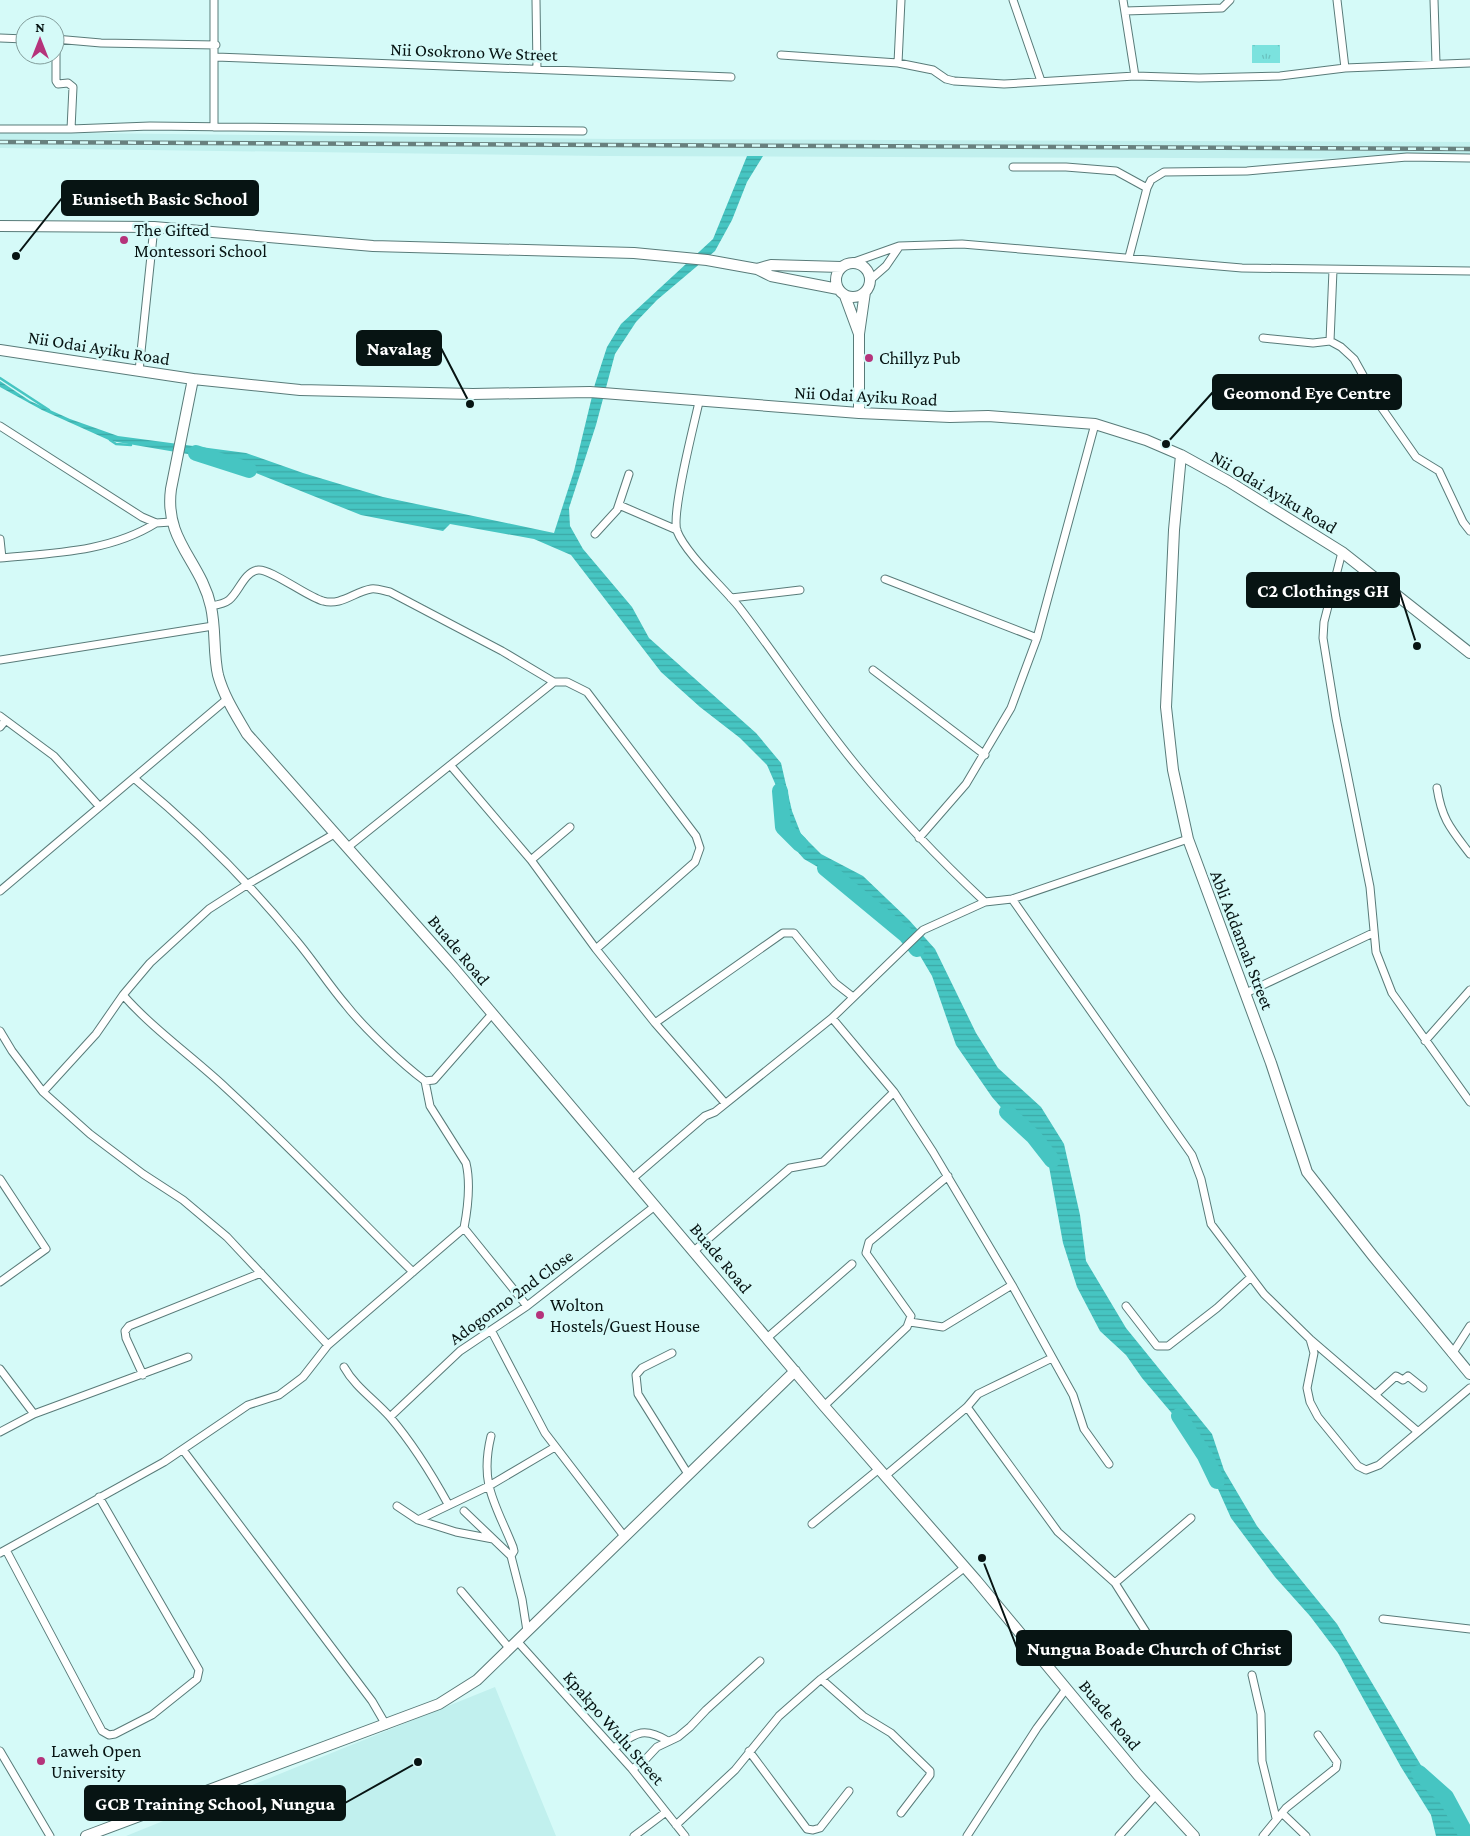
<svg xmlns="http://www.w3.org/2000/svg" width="1470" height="1836" font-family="'Crimson Pro',serif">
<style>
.built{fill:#c1f0ee}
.grass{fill:url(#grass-tufts)}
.water{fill:url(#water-rules)}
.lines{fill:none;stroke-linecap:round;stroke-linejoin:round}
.stream{stroke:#46c5c2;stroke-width:2.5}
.river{stroke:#46c5c2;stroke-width:16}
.street-casing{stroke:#597b79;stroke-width:9}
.secondary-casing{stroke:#597b79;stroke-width:12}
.street{stroke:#fff;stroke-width:7}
.secondary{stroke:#fff;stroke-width:10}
.rail-casing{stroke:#68807e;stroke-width:4.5}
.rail{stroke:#d5faf8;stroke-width:2.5;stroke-dasharray:8;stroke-linecap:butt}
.poi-dot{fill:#b5337b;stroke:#d5faf8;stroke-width:2}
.labels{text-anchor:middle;stroke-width:5;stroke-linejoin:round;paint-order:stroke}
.street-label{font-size:18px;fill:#071413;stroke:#d5faf8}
.poi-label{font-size:18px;fill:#071413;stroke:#d5faf8;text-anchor:start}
.leader{fill:none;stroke:#071413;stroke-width:2}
.callout-dot{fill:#071413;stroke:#d5faf8;stroke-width:2}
.callout{fill:#071413;stroke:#071413;stroke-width:2}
.callout-label{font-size:19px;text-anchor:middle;font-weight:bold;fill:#fff}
</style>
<defs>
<pattern id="grass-tufts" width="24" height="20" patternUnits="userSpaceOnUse" patternTransform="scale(1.25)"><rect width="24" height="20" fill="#7be2de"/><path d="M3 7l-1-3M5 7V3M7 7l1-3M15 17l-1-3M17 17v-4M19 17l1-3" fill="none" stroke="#69c1be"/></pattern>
<pattern id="water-rules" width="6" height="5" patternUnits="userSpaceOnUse" patternTransform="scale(1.25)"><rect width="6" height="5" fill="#46c5c2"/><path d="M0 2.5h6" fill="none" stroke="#3ca8a6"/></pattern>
</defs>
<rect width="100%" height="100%" fill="#d5faf8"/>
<!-- built -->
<path class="built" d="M0,132l610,7 860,3v17l-867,-3 -603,-8z
M495,1687l61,149h-430z"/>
<!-- grass -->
<path class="grass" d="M1252,45h28v18h-28z"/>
<!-- water -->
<path class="water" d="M747,156h16l-16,26 -15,38 -17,31 -58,49 -21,22 -21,32 -19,71 -27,83 1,18 13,23 49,58 17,31 107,95 25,30 11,48 9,23 20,20 42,22 46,44 26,29 41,84 22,35 43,39 23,37 16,71 6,46 40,67 86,106 12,36 33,56 80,98 126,212h-27l-5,-21 -30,-48 -63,-114 -28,-37 -35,-39 -44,-59 -17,-38 -13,-37 -14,-12 -45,-53 -16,-23 -26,-24 -23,-44 -14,-44 -15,-82 -13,-26 -23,-15 -20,-23 -36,-52 -24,-69 -13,-22 -23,-30 -30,-29 -62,-36 -16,-18 -11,-53 -10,-23 -27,-27 -40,-31 -39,-35 -90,-117 -37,-16 -84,-15 -7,7 -82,-16 -138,-55 -112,-19 -69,-31 -42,-23v-6l30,20 40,18 48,17 128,17 57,20 80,24 171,36 20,-62 21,-87 12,-37 14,-23 92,-85z"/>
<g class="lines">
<!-- stream -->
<path class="stream" d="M0,378l49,32
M110,440l6,4 15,1"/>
<!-- river -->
<path class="river" d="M196,453l53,17
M780,791l3,36 17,17
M825,868l81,67 11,14
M1007,1112l27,25 18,23
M1179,1416l26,40 12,25
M1419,1773l27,24 21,39"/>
<!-- street casing -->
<g class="street-casing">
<path id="street" d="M536,0l1,69
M1013,0l28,81
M1123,0l12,76
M1337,0l8,68
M1434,0l2,63
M1125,11l97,-3 8,-8
M0,38l25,1
M55,39l46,4 115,2
M56,40v41l2,3 10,-1 5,4 -2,42
M781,55l117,8 35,7 13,9 8,2 50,3 131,-8 64,2 81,-2 65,-8 125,-5
M216,57l515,20
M898,63l3,-63
M214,127v-127
M0,129h71l79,-3 433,5
M1013,167h53l50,4 31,17
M1129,257l18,-69 4,-8 13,-8 83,-1 160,-14 63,1
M854,262l45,-16 63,-2 280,24 228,3
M870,280l16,-14 13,-19
M1263,338l50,5 17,-2 11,6 13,12 25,45 37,53 23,14 24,51 7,9
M1330,341l3,-71
M139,371l15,-144
M699,402c-5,23 -28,111 -22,129 9,23 45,55 62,76 40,52 75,107 117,158 40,49 83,94 129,137
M0,426l142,91 14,6 15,-1
M619,505l58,25
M595,534l22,-24 12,-36
M0,539l2,19
M1342,552l-18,70 -1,16 13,80 34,169 6,65 16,41 78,109
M0,558c53,-5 110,-6 156,-35
M885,579l152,59
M731,598l69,-8
M211,606c6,-1 13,-2 18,-6 10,-8 15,-28 29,-30 12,-2 49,27 65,31 18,5 31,-9 48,-12 6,-1 13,2 19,3l112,59 52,31h13l20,10 109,144 4,12 -5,14 -99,87
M0,660l213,-34
M873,670l112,85
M0,716l54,40 45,50
M0,727l5,-6
M451,766l80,94 65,89 59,74 70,80
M1437,788c5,32 14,41 33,66
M919,838l47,-54 45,-76 26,-70 58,-214
M348,847l206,-165
M531,860l39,-33
M0,891l226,-191
M1012,899l180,256 9,24 10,45 53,70 46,45 4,14 -7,35 3,14 8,15 40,49 8,4 13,-5 91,-77
M1246,993l127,-60
M123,995c31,35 70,62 104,94 64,59 124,122 186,183
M832,1018l62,74 39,60 79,133 61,110 11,34 25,35
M655,1023l128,-90h11l41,50 18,14
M0,1031l12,20 31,41 47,42 53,40 40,26 44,37 101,108
M1425,1041l45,-51
M425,1081l9,-1 58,-66
M43,1092l53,-58 27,-39 27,-32 59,-54 39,-25 88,-51
M633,1178l72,-62 10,-4 117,-94 91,-88 62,-28 27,-3 176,-60
M0,1179l46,70 -46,33
M464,1228l63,78
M694,1251l96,-83 33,-6 71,-70
M1126,1306l31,40h11l49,-38 34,-31
M910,1322l33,5 69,-42
M491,1330l54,103 79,103
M767,1338l85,-74
M1311,1340l106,91
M672,1353l-30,15 -6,7 2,19 50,80
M1452,1354l18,-28
M344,1367c11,20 31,33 46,50 23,27 41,56 58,87
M0,1369l34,45
M143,1375l-17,-37 -1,-7 4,-5 132,-53
M1375,1395l21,-19 7,4 5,-4 15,12
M824,1406l83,-79 4,-11 -45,-63 3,-11 79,-66
M967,1407l91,125 57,51 31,49
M390,1417l70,-66 67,-45 128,-100
M0,1432l34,-18 154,-57
M491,1436c-12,49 5,68 22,111l1,4 -3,5
M183,1450l189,251 14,24
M885,1476l82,-69 11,-13 74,-36
M397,1506l21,14 71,-34 66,-39
M464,1511l47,45 11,43 5,32
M418,1520l38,12 37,7
M812,1524l67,-55
M6,1550l96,181 7,4 6,-1 37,-19 45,-36 2,-9 -100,-173
M0,1553l164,-91 84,-57 31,-10 24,-18 25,-32 136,-117c4,-21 7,-44 2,-65l-36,-57 -5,-25c-23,-17 -61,-53 -79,-76 -18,-21 -33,-45 -51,-66 -48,-59 -102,-112 -160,-160
M1115,1583l76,-65
M461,1591l49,58
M1383,1619l87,10
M517,1641l115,128 53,67
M1252,1675l9,39 1,47 14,57
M821,1679l42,37 28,17 39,38v4l-29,38
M614,1748c22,-15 29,-22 54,-7
M0,1751l50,85
M749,1751l58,78 6,1 7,-2 29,-37
M632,1769l11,-7 14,-15 21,-10 12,-10 16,-17 54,-49
M1282,1813l24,23
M676,1825l59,-55 44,-54 42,-37 143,-111
M634,1836l32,-24
M967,1836l70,-108 29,-39
M1119,1836l37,-41
M1263,1836l23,-28 50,-40 1,-6 -19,-27"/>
</g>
<!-- secondary casing -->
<g class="secondary-casing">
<path id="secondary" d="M0,226l154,1 219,19 261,7 73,7 50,9 14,7 67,13
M836 280a17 17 0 1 1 34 0a17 17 0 1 1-34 0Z
M757,269l14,-4 70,2
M845,296l14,38
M0,350l193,29 107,11 173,4 117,-2 269,21 91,4 38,-1 107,8 51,16 35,15 47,26 114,71 128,101
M193,379l-22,110c-7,52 30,72 40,118 5,22 2,46 7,68 6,22 18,40 29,59l206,233 371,439 152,174 162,195 56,61
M859,413v-79l6,-42
M1181,455l-7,75 -8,177 7,63 15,69 83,224 36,109 66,84 97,118
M86,1836l353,-132 38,-24 318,-309"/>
</g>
<!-- street -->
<use href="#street" class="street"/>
<!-- secondary -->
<use href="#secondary" class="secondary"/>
<!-- rail casing -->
<g class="rail-casing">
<path id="rail" d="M0,142l1470,7"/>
</g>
<!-- rail -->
<use href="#rail" class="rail"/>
</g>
<!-- markers -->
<g class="poi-dot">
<circle cx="124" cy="240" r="5"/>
<circle cx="869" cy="358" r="5"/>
<circle cx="540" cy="1315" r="5"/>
<circle cx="41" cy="1761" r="5"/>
</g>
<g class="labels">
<!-- street labels -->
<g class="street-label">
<text transform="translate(474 52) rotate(2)" y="6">Nii Osokrono We Street</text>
<text transform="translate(99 348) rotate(9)" y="6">Nii Odai Ayiku Road</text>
<text transform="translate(866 396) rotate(3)" y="6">Nii Odai Ayiku Road</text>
<text transform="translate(1274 492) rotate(31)" y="6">Nii Odai Ayiku Road</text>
<text transform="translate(1242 940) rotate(69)" y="6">Abli Addamah Street</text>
<text transform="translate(459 950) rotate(50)" y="6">Buade Road</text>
<text transform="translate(721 1258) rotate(50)" y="6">Buade Road</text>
<text transform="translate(511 1297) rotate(-36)" y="6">Adogonno 2nd Close</text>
<text transform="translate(1110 1715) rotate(50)" y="6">Buade Road</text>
<text transform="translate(614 1728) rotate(49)" y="6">Kpakpo Wulu Street</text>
</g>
<!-- poi labels -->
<g class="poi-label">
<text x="134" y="236">The Gifted<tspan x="134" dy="21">Montessori School</tspan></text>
<text x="879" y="364">Chillyz Pub</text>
<text x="550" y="1311">Wolton<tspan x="550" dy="21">Hostels/Guest House</tspan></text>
<text x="51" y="1757">Laweh Open<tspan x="51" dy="21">University</tspan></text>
</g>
</g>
<!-- callouts -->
<path class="leader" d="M16 256L62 198M470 404L441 348M1166 444L1213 392M1417 646L1399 590M982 1558L1017 1648M418 1762L345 1803"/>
<g class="callout-dot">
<circle cx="16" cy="256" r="5"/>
<circle cx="470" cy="404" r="5"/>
<circle cx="1166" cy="444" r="5"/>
<circle cx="1417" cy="646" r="5"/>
<circle cx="982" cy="1558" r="5"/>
<circle cx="418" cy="1762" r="5"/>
</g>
<g class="callout">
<rect x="62" y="181" width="196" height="34" rx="5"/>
<rect x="357" y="331" width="84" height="34" rx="5"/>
<rect x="1213" y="375" width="188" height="34" rx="5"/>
<rect x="1247" y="573" width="152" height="34" rx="5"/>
<rect x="1017" y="1631" width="274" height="34" rx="5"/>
<rect x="85" y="1786" width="260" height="34" rx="5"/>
</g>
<g class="callout-label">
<text x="160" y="205">Euniseth Basic School</text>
<text x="399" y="355">Navalag</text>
<text x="1307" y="399">Geomond Eye Centre</text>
<text x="1323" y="597">C2 Clothings GH</text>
<text x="1154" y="1655">Nungua Boade Church of Christ</text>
<text x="215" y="1810">GCB Training School, Nungua</text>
</g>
<!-- north arrow -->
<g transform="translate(40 40)"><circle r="24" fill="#d5faf8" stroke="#839e9c"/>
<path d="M0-4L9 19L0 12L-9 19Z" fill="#b5337b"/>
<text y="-8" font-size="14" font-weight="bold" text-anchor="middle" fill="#071413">N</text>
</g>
</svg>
